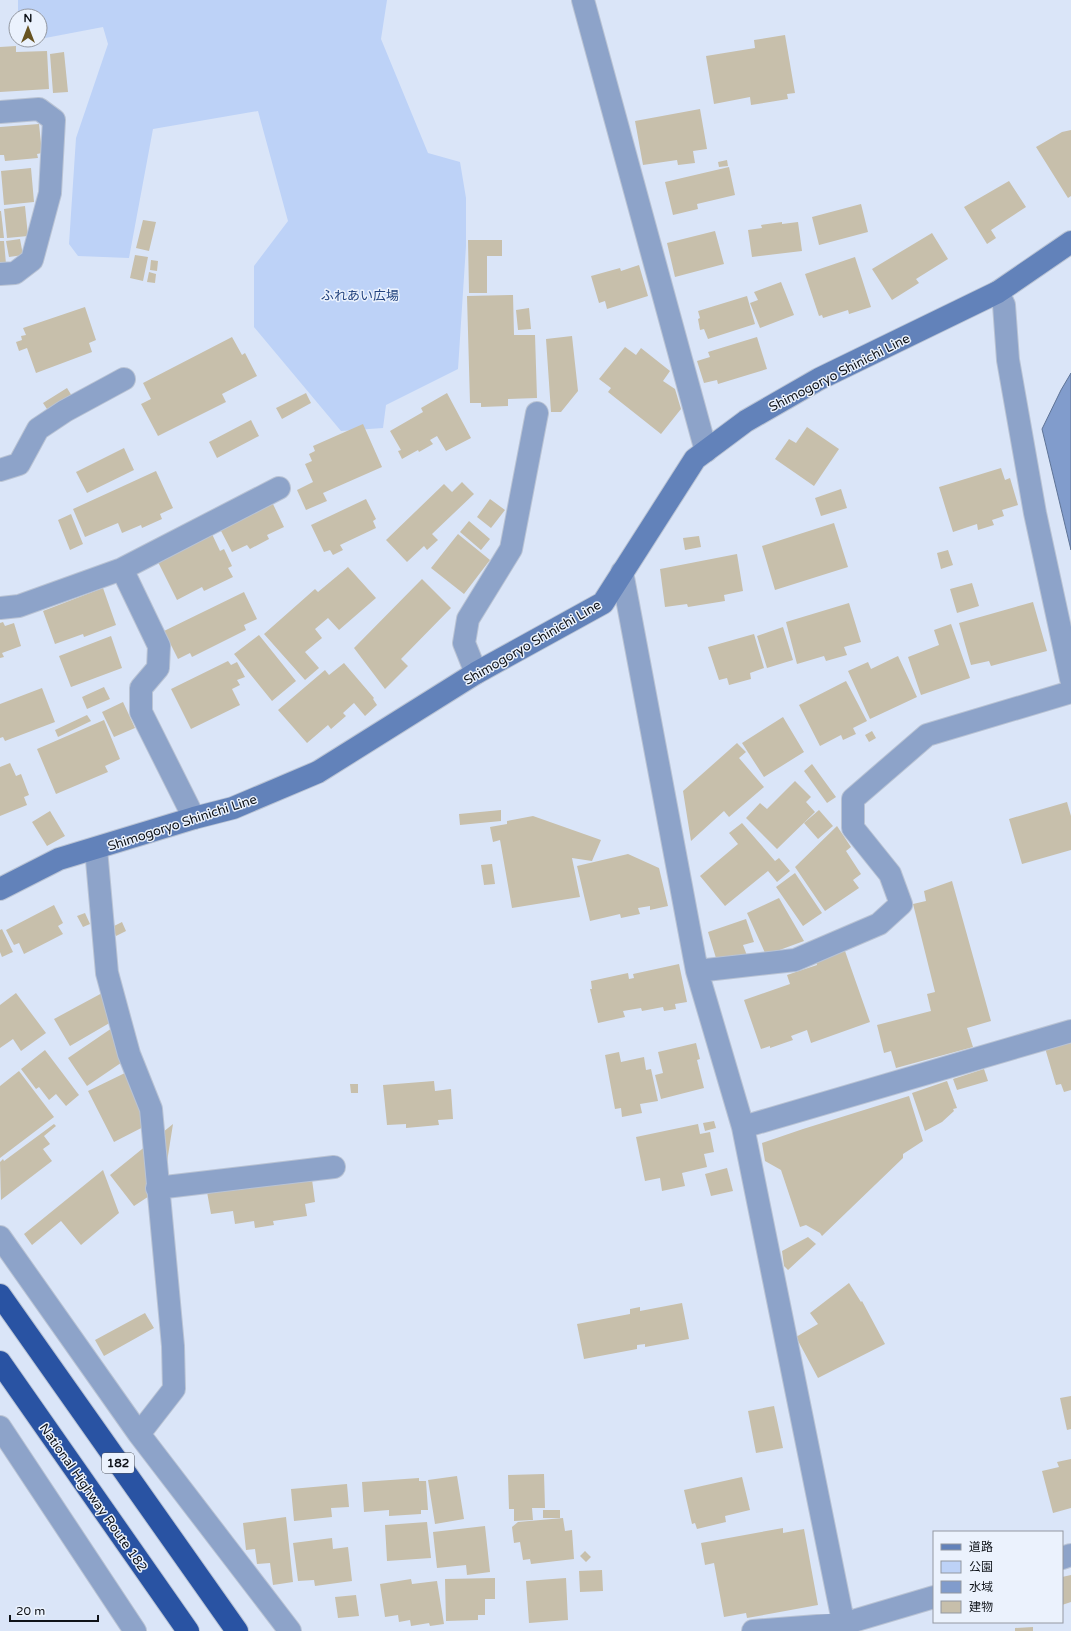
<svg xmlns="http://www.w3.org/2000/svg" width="1071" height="1631" font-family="'Varela Round','Noto Sans JP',sans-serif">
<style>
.green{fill:#bdd2f7}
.water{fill:#819ccc;stroke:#5e7396}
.building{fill:#c7bfab}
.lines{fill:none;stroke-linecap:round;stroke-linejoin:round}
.street-casing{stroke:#b9c3d4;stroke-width:24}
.secondary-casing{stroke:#b9c3d4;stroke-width:24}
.highway-casing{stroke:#b9c3d4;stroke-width:24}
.street{stroke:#8da3c9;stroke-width:22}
.secondary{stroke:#6282ba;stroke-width:22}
.highway{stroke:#2953a3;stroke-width:22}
.labels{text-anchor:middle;stroke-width:3;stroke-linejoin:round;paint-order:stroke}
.shield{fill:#ebf2fd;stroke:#50555d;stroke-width:1}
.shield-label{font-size:12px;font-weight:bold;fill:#0e1218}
.park-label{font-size:13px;fill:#23437e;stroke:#ebf2fd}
.street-label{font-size:13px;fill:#0e1218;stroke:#ebf2fd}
</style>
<rect width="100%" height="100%" fill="#dae5f8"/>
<!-- green -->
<path class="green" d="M18,0h369l-6,39 47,114 32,9 6,36v48l-8,123 -72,36 -3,23 -42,3 -87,-104v-61l34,-45 -30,-110 -105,18 -24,129 -51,-2 -9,-12 7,-106 32,-94 -5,-17 -63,12v-23h-22z"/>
<!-- water -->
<path class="water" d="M1071,373v177l-29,-121 19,-39z"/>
<!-- building -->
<path class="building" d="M785,35l10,58 -8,1 1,5 -37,6 -1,-8 -36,7 -8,-48 49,-8 -1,-8z
M16,46v6l31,-1 2,38 -49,3v-45z
M64,52l4,40 -15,1 -3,-39z
M700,109l7,40 -14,2 2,12 -17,2 -1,-5 -34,5 -8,-44z
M39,124l3,29 -5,1 1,4 -33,3 -1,-6h-4v-28z
M1071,130v66l-3,2 -32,-51 26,-15z
M727,160l1,6 -9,1 -1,-5z
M729,167l6,28 -38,9 1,5 -25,6 -8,-33z
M31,168l3,34 -30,3 -3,-34z
M1009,181l17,26 -35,23 5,8 -9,6 -23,-37z
M861,204l7,28 -49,13 -7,-28z
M25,206l3,30 -21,2 -3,-29z
M0,211h1l3,27h-4z
M143,220l13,2 -7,29 -13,-3z
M782,222v2l16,-2 4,29 -50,6 -4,-27 14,-2 -1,-3z
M715,231l9,33 -49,13 -8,-34z
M932,233l16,26 -32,20 3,4 -27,17 -20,-31z
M20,239l3,16 -14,2 -3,-16z
M468,240h34v16h-15v37h-18z
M0,241h4l2,23 -6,1z
M135,255l13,2 -5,24 -13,-3z
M855,257l16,50 -22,7 -1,-4 -25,8 -1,-3 -3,1 -14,-42z
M151,260l7,1 -1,10 -7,-1z
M639,265l9,31 -41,13 -2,-8 -6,2 -8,-27 29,-8 1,3z
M149,272l7,2 -1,9 -8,-1z
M781,282l13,33 -34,13 -10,-25 8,-3 -4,-8z
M513,295l1,40h21l2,63 -29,1v7l-27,1v-4h-11l-3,-107z
M747,296l8,28 -47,15 -4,-10 -4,1 -2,-11 2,-1 -2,-7z
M85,307l11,33 -7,3 3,9 -56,21 -9,-25 -8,3 -3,-9 6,-2 -1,-4 5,-1 -3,-7z
M529,308l2,21 -13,1 -2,-20z
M572,336l6,55 -17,21h-10l-5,-73z
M232,337l10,18 3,-2 12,23 -35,18 4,8 -68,34 -17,-32 10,-5 -8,-16z
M757,337l10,32 -49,15 -1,-4 -13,3 -7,-22 13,-4 -2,-5z
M625,347l11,8 5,-7 29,23 -7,10 12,8 6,20 -20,25 -53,-42 3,-4 -12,-9z
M67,388l8,13 -24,14 -8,-12z
M306,393l5,10 -29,16 -6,-11z
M447,393l24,45 -25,13 -9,-15 -7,4 3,4 -14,8 -1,-2 -16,9 -4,-8 3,-1 -11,-19 33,-19 -2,-4z
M251,420l8,16 -42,22 -8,-16z
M363,424l19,43 -59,26 4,8 -21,9 -9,-20 16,-8 -8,-18 7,-3 -3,-7 6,-3 -2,-5z
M807,427l32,22 -25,37 -39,-27 14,-20 7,4z
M124,448l10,22 -47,23 -11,-21z
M1001,468l4,12 5,-2 8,27 -16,5 2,6 -12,4 2,5 -16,5 -1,-6 -24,8 -14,-45z
M156,471l17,37 -13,6 2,5 -20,9 -1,-3 -19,8 -4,-10 -33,14 -12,-28z
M462,482l12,12 -42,40 6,6 -11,10 -3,-4 -17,16 -21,-22 58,-56 8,8z
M841,489l6,19 -26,8 -6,-18z
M366,499l10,20 -3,2 3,7 -36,17 3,5 -10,5 -3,-5 -6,2 -13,-27z
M490,499l15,11 -14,18 -14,-11z
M272,502l12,25 -17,8 2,4 -19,10 -3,-4 -15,7 -12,-23z
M71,514l12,30 -13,6 -12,-30z
M469,521l21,18 -9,11 -21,-18z
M834,523l14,44 -73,23 -13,-44z
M212,534l8,17 4,-2 8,17 -4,2 5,9 -29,14 -2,-4 -25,13 -19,-38z
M458,534l32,26 -26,34 -33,-26z
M699,536l2,11 -16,3 -2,-12z
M948,550l5,15 -12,4 -4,-16z
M737,554l6,37 -19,4 1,6 -37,6 -1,-3 -22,3 -5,-38z
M348,567l28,31 -37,32 -11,-12 -13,11 7,9 -17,14 14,16 -14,12 -41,-46 51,-45 3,3z
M422,579l29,29 -50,51 7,7 -23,23 -31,-41z
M972,583l7,23 -22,7 -7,-24z
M103,588l13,37 -32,12 -1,-3 -28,10 -12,-33z
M244,592l13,27 -13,6 2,5 -54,27 -2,-4 -12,6 -14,-28z
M1033,602l14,49 -56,15 -2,-5 -18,4 -12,-42z
M849,603l12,39 -17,5 3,8 -21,6 -2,-5 -27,8 -11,-42z
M3,622l2,4 9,-3 7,23 -19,7 2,4 -4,1v-35z
M951,624l19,54 -49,17 -13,-38 31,-12 -5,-15z
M783,627l10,33 -26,8 -10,-32z
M754,634l10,34 -14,5 1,6 -22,6 -2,-7 -8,2 -11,-33z
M259,635l37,46 -24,20 -38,-47z
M111,636l11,32 -51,19 -12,-31z
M898,656l19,41 -47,22 -22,-48 20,-9 3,7z
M228,661l3,4 6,-3 8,15 -8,3 3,5 -8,4 8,16 -49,24 -20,-40z
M344,663l30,35 -1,1 4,6 -12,11 -11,-13 -11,10 3,3 -15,13 -3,-4 -21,18 -29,-33 47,-40 4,5z
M846,681l21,40 -14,7 3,6 -13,6 -2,-5 -21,11 -21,-41z
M104,687l6,12 -23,10 -5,-12z
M42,688l13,34 -50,19 -2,-4 -3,1v-34z
M123,702l12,26 -21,9 -12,-25z
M87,715l4,6 -33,16 -3,-7z
M783,717l21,35 -40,25 -22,-34z
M104,720l16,39 -15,7 3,6 -52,22 -19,-45z
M872,731l4,7 -7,4 -4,-7z
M737,743l9,9 -7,6 25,29 -35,30 -5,-6 -33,30 -8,-50z
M10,763l6,13 5,-2 8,21 -5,2 3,8 -27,11v-49z
M812,764l24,33 -9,6 -23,-32z
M795,781l16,16 -5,5 9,10 -38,37 -31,-31 14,-15 7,6z
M1067,802l4,14v34l-49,14 -13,-45z
M501,810v11l-41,4 -1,-11z
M819,810l14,16 -15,13 -14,-16z
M50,811l15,25 -18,10 -15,-24z
M533,816l68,24 -9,21 -20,-3 8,39 -68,11 -12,-68 -7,2 -3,-15 17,-3v-3z
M742,823l33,38 4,-3 11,13 -13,11 -9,-11 -43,35 -25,-30 38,-32 -9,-11z
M837,826l14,21 -5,4 15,23 -8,6 6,8 -34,23 -30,-44z
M628,854l31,14 9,38 -18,4v-4l-12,2 2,6 -19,4 -1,-4 -30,7 -13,-55z
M492,864l3,20 -11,1 -3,-20z
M795,873l27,40 -19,13 -27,-39z
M952,881l39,140 -24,7 6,19 -77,21 -5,-17 -7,2 -7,-28 54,-14 -4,-17 8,-2 -22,-88 13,-3 -2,-10z
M779,898l25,43 -38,14 -19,-42z
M54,905l9,18 -5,3 5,8 -39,20 -5,-11 -5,2 -8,-15z
M85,913l5,11 -7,3 -6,-11z
M746,919l8,23 -11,3 6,16 -29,10 -12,-39z
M122,922l4,9 -10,5 -4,-9z
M2,929l11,23 -11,5 -2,-5v-22z
M845,951l25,71 -59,21 -4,-13 -16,6 2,4 -23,8v-2l-9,3 -17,-49 46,-16 -3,-9 30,-10 -1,-4z
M679,964l8,38 -12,2 1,5 -12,2 -1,-4 -21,4 -1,-3 -18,3 2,6 -27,6 -8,-34h2l-1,-8 37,-8 1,6 5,-1 -1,-4z
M104,992l14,26 -48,28 -16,-27z
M16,993l30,40 -25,18 -8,-12 -13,9v-43z
M115,1026l19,28 -47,32 -19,-28z
M1071,1039v51l-7,2 -3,-8 -5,1 -11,-37z
M696,1043l4,16 -3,1 7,28 -43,11 -6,-24 8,-2 -5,-21z
M45,1050l34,45 -13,11 -10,-12 -7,6 -10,-13 -3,2 -15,-20z
M619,1052l2,10 23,-5 2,13 5,-1 7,32 -18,3 2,9 -20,4 -1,-9 -6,1 -10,-54z
M984,1069l4,12 -31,9 -4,-11z
M19,1071l35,46 -54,41v-72z
M127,1072l26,50 -39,20 -26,-51z
M434,1081l1,10 16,-2 2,30 -15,1 1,5 -33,3v-4l-19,1 -4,-40z
M947,1081l10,27 -4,1 1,2 -12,11 -17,9 -13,-38z
M350,1084h8v9h-7z
M909,1096l14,45 -20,13v4l-81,78 -2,-3 -14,-8 -6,2 -19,-57 -16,-9 -3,-18 41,-14z
M714,1121l2,7 -11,3 -2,-8z
M54,1124l2,2 -12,10 6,8 -7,5 9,12 -51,39 -1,-38 3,-3 1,2z
M173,1124l-10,63 -29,19 -24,-31z
M698,1124l2,10 10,-2 4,20 -10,2 3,13 -25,6 3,13 -23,5 -2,-13 -15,3 -9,-44z
M727,1168l6,23 -22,5 -6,-22z
M103,1170l16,43 -38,32 -20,-24 -29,24 -8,-11z
M311,1172l4,30 -10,2 2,12 -34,5 1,4 -19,3 -1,-7 -19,3 -2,-13 -22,3 -4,-22z
M808,1237l8,7 -28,26 -4,-4 -2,-15z
M849,1283l12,19 1,-1 23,43 -67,34 -22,-41 22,-13 -8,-11z
M682,1303l7,36 -44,8v-3l-8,1v4l-53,10 -7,-35 53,-10v-5l10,-2v4z
M145,1313l9,15 -50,28 -9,-16z
M1071,1396v33l-4,1 -7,-32z
M774,1406l9,42 -27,5 -8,-42z
M1071,1459v49l-18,5 -11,-42 17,-4 -2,-5z
M544,1474l1,34h-13l1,12 -19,1v-12h-5l-1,-34z
M457,1476l7,43 -29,5 -7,-44z
M742,1477l8,33 -25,6 1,6 -29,7 -2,-6 -3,1 -8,-34z
M419,1478v3h7l2,29h-7v4l-32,2v-6l-25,2 -2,-30z
M347,1484l2,23 -18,1 1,9 -38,4 -3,-32z
M543,1510h17v8h-17z
M286,1517l7,65 -20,3 -3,-22 -13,1 -2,-15 -9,1 -3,-27z
M563,1518l2,13 7,-1 2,29 -43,5 -1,-5 -7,1 -3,-18 -6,1 -2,-16 6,-5z
M427,1522l4,36 -44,3 -2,-36z
M485,1526l5,46 -23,3 -1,-10 -29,3 -4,-36z
M783,1528v5l21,-4 14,76 -71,13 -1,-5 -22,4 -10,-54 -9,2 -4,-22z
M332,1538l1,11 15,-2 4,34 -37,5 -1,-6 -16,1 -5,-38z
M585,1551l6,6 -5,5 -6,-6z
M602,1570l1,21 -23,1 -1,-21z
M1071,1575v27l-9,3v-28z
M495,1578v21h-10v16h-7v5l-32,1 -1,-42z
M566,1578l2,42 -39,3 -3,-42z
M411,1579l1,5 25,-3 7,43 -14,2 -1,-3 -18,3 -1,-6 -11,2 -1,-7 -13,2 -5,-33z
M356,1595l3,21 -21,2 -3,-21z
M1033,1627v4h-18v-3z"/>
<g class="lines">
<!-- street casing -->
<g class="street-casing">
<path id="street" d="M583,0l123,451
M0,112l39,-3 15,11 -4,73 -18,67 -17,13 -15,1
M998,292l6,13 4,55 27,153 36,166
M0,470l19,-6 19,-35 27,-18 59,-32
M122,569l37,77 -1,22 -17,20v24l53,106
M622,572l75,399 46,156 102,504
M0,608l19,-2 103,-37 157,-81
M476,673l-12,-30 4,-24 43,-70 26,-136
M96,849l11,124 22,81 22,55 22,237 1,43 -35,45
M697,971l98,-11 84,-36 22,-20 -11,-30 -37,-46v-29l74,-64 144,-43
M743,1127l328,-96
M157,1188l177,-21
M0,1237l139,197 151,197
M0,1427l135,204
M1062,1558l9,-3
M753,1631l90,-7 91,-27"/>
</g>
<!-- secondary casing -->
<g class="secondary-casing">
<path id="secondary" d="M0,889l59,-30 135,-41 39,-10 85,-36 158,-99 127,-70 92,-144 51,-38 73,-42 179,-87 73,-50"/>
</g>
<!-- highway casing -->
<g class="highway-casing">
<path id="highway" d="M0,1295l237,336
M0,1362l188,269"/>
</g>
<!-- street -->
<use href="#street" class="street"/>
<!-- secondary -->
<use href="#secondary" class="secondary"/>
<!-- highway -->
<use href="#highway" class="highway"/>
</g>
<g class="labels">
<!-- shield labels -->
<rect class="shield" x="102" y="1453" width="32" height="20" rx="3"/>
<g class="shield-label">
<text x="118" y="1467">182</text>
</g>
<!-- park labels -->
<g class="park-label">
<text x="360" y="300">ふれあい広場</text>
</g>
<!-- street labels -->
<g class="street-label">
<text transform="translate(839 372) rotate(-27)" y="5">Shimogoryo Shinichi Line</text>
<text transform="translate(532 642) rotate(-30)" y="5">Shimogoryo Shinichi Line</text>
<text transform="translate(182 822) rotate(-18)" y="5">Shimogoryo Shinichi Line</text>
<text transform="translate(94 1497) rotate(55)" y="5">National Highway Route 182</text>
</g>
</g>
<!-- legend -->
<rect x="933" y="1531" width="130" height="92" fill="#ebf2fd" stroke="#9398a1"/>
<rect x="941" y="1544" width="20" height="6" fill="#6282ba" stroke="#9398a1"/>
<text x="969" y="1551" font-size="12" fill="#0e1218">道路</text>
<rect x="941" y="1561" width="20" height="12" fill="#bdd2f7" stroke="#9398a1"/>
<text x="969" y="1571" font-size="12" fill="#0e1218">公園</text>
<rect x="941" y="1581" width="20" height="12" fill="#819ccc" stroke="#9398a1"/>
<text x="969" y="1591" font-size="12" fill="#0e1218">水域</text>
<rect x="941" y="1601" width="20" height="12" fill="#c7bfab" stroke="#9398a1"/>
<text x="969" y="1611" font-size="12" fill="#0e1218">建物</text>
<!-- north arrow -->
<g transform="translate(28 28)"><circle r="19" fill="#ebf2fd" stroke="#9398a1"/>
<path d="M0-3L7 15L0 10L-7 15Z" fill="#675321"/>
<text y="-6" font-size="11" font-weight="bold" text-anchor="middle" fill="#0e1218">N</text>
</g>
<!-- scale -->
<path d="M10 1615v6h88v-6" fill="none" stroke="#0e1218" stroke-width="2"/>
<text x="16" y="1615" font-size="12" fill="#0e1218" stroke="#ebf2fd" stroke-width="3" paint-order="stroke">20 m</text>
</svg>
